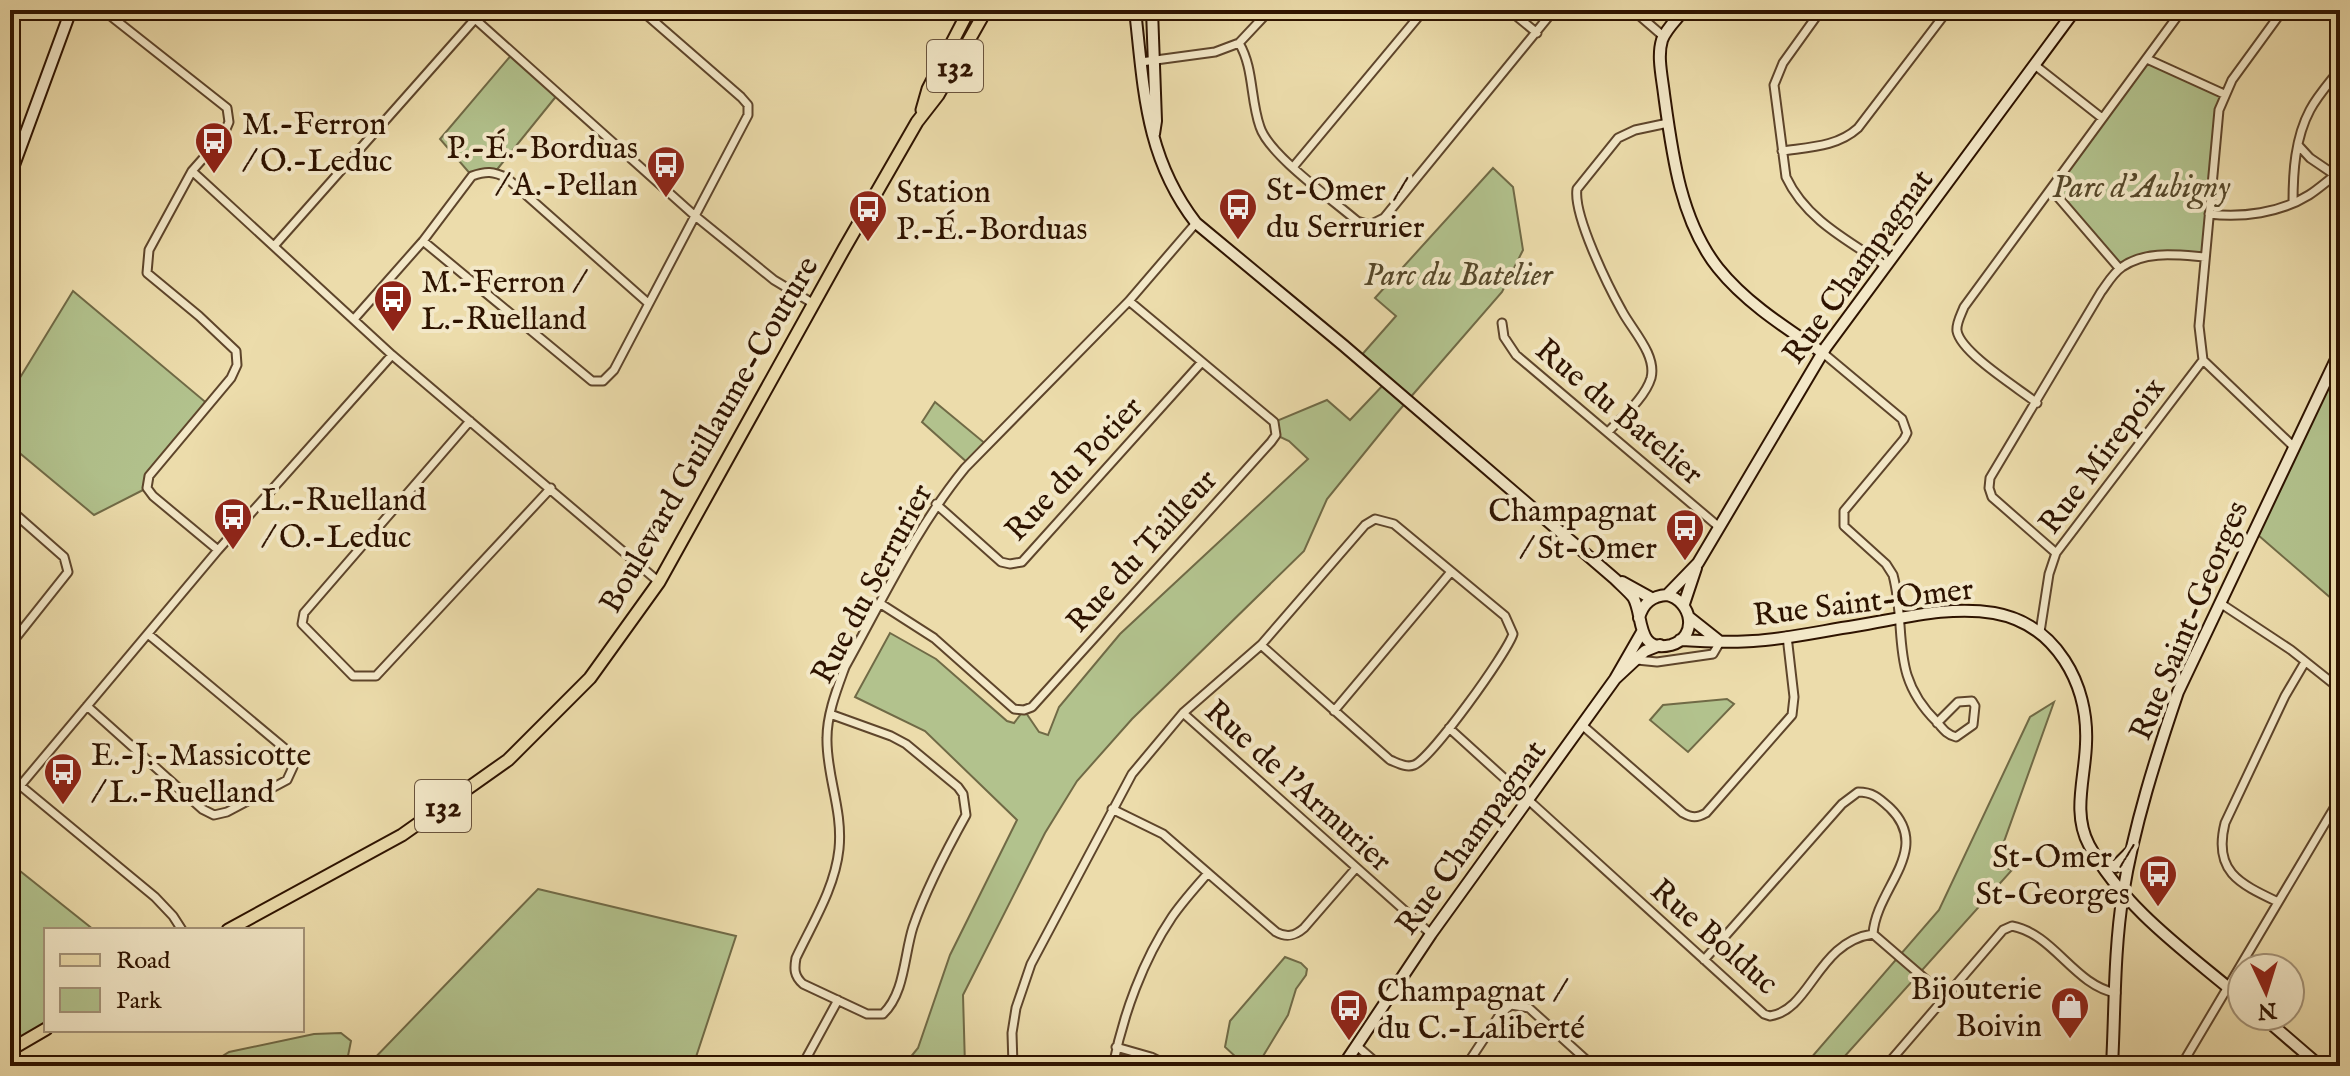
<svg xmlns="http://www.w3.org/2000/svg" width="2350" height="1076" font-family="'IM FELL English',serif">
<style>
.green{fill:#b2c28d;stroke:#706a46;stroke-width:2}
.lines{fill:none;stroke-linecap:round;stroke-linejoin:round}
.street-casing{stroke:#5e452b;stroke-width:11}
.secondary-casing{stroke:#2e1300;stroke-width:14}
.primary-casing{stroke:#2e1300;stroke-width:15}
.street{stroke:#f3e8c8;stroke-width:7}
.secondary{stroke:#f3e8c8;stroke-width:10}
.primary{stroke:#ecdcab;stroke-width:11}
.labels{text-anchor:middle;stroke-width:8;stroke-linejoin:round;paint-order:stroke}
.shield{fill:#f3e8c8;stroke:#69533c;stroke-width:2}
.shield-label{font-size:30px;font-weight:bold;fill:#2e1300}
.poi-label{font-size:32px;fill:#2e1300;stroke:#f3e8c8;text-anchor:start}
.park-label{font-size:32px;font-style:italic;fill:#56482a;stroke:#f3e8c8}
.street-label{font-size:32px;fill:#2e1300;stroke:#f3e8c8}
</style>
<rect width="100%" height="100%" fill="#ecdcab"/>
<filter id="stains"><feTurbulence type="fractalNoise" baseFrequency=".0025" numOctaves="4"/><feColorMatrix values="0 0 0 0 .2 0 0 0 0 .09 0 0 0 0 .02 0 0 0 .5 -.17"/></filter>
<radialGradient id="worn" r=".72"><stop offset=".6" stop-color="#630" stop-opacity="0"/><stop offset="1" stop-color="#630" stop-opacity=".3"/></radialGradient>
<!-- green -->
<path class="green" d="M513,53l45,41 -63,78 -23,4 -32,-37z
M2147,59l77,35 -19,163 -42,-2 -44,13 -68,-79z
M1493,168l20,19 10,63 -21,42 -106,122 -69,85 -23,52 -172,168 -55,62 -32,52 -82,162 2,71h-84l24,-2 13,-16 32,-93 67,-135 -92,-89 -70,-34 35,-64 46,26 71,62 7,2 10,-13 15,22 9,3 11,-28 61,-73 188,-175 -19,-18 -13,-6 -2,-13 53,-22 23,20 36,-38 -27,-24 37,-42 -21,-18z
M73,291l136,114 -60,71 -2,12 -53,27 -84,-70v-51z
M2340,360v246l-82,-71z
M935,402l52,43 -18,19 -47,-42z
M1727,699l7,5 -46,48 -38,-32 13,-15z
M2054,702l-58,162 16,6 -176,196h-32l135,-156 91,-193z
M10,863l84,67h-48v99l-36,21z
M538,889l198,47 -43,130h-326z
M1285,957l16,6 6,6 -1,6 -10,14 -8,26 -31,51 -19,-7 -13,-12 5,-26z
M341,1033l10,8 -5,25h-139l22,-14 85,-18z"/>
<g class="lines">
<!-- street casing -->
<g class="street-casing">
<path id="street" d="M103,10l124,98 2,14 -6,14 -31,35 -43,79 -2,23 52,43 37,35 1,14 -6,13 -82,98 -2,12 6,8 65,54
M1509,10l28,23
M1633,10l30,26
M1821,10l-38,53 -9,22 12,92c20,43 63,64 100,89
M2283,10l-51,70 -13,30 -20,216 4,34 91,87
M475,19l219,196 80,65 40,24
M1239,43c15,25 11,56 21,84 9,28 73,73 97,94l13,4 14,-7 170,-208
M2147,59l77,35
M1141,62l74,-10 24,-9 31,-33
M2036,66l66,52
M2299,146l11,12 25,17
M1782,151c27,-4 55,-4 76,-23l90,-118
M1294,166l130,-156
M192,171l200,184 267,227
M2051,189l68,79
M2293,203c0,-31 2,-65 17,-93 8,-15 20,-28 30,-41
M2209,214c33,4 71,-1 100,-19 11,-7 20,-16 31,-23
M423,241l169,140h11l11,-11 134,-255v-10l-7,-8 -100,-87
M274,246l209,-236
M355,318l68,-77 49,-65c14,-5 21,-5 35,2l141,125
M1502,323l2,14 12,18 203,172
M1823,353l79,66 5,14 -3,6 -60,72v15l42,38 7,11c15,57 -5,99 44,147 6,7 10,13 19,15l17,-12 2,-19 -3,-5 -14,1 -21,21
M2037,403c-19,-15 -76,-50 -80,-72 -1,-8 4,-16 7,-24l218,-297
M470,421l-166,192 -2,11 51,52h23l175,-188
M1608,432c14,-15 37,-34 43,-54 6,-23 -19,-48 -29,-67 -14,-25 -49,-96 -45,-122l41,-51 17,-8 33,-7
M936,504l65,58 9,2 12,-2 179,-199
M10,513h4l50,44 4,15 -58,73
M2056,553l-64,-56 -3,-9 1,-10 111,-186c6,-8 12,-19 21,-25 24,-17 56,-12 83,-10
M2220,603l71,47 49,39
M881,604l53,34 80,71 10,1 8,-3 239,-265 5,-7 -2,-13 -145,-121
M2040,632l9,-58 7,-21 147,-193
M1637,660l20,2 56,-8 7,-12
M87,706l115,103 12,6 13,-3 60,-32 6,-13 -4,-15 -141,-118
M1334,711l116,-138
M1183,713l248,221
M830,714l61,22 15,8 52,43 5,7 3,21c-20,36 -40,74 -53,112 -9,28 -8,66 -30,87h-16l-64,-30c-9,-8 -9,-15 -7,-26 16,-34 39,-70 43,-109 4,-40 -13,-74 -12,-111 0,-24 10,-49 18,-71 38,-68 71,-139 120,-199l164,-167 67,-78
M1582,725l101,88c9,5 14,5 23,0l86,-98 2,-18 -7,-61
M1449,728l315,286 6,2c41,-6 47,-74 103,-82l73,63
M10,777l145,120 18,19 9,14
M20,786l198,-236 174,-195
M1112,809l51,25 113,98c11,6 19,4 28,-4l52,-60
M2278,902c-40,-19 -65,-31 -53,-79l60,-127 20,-34
M1704,960l138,-156 16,-12c15,0 21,6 32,16 43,42 -14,80 -17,126
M1357,1046l23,20
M1116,1047l35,10 18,9
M702,1066h7
M802,1066l36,-66
M1013,1066l-1,-33 4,-25 15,-44 101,-190 51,-61 78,-68 104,-120 10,-6 19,5 111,92 8,18c-6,19 -82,125 -99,131 -8,3 -16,-2 -24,-5l-129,-115
M1113,1066c10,-51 30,-106 59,-149 11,-16 24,-30 36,-44
M1466,1066l35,-53 10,-8 18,3 64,58
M1886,1066l117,-136 9,-4c42,8 62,59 104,67
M2181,1066l159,-268"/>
</g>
<!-- secondary casing -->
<g class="secondary-casing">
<path id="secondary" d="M1135,10c9,79 10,147 61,213l147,122 272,234c6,6 13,12 18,18 11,17 2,57 38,48 28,-8 21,-44 -4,-50 -15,1 -24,8 -28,23
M1152,10l4,111 -2,13
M1684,10c-7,9 -18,19 -22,30 -5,16 0,37 2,54 8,59 16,126 54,174 28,35 68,60 105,85
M10,176l61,-166
M1622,582l29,16
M1667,595l31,-32 128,-216 249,-337
M1684,604l12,-36
M1690,618l29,23
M1680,640c25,1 49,3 73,1 34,-2 69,-10 102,-15 45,-7 93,-21 139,-13 62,11 95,71 92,131 -1,34 -14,69 3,101 35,64 99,108 153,154
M1616,678l29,-27 15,-6
M2102,861l13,6 15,-15
M2262,1016l58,50
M1343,1066l88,-132 184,-255 27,-47
M2112,1066c3,-57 2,-116 11,-172 11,-69 33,-137 55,-202l162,-341"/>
</g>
<!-- primary casing -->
<g class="primary-casing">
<path id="primary" d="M922,110l6,-21 41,-79
M228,930l174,-95 106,-75 82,-82 69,-96 185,-333 73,-127 21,-27 48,-85
M10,1050l36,-21"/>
</g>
<!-- street -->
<use href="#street" class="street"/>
<!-- secondary -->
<use href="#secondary" class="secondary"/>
<!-- primary -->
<use href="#primary" class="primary"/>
</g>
<!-- icons -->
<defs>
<g id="bus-pin" transform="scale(2)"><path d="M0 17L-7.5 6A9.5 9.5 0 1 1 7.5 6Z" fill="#8f2418" stroke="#f3e8c8"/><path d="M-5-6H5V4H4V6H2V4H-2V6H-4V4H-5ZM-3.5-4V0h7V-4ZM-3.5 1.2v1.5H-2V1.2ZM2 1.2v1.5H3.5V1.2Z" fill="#fff"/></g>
<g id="shop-pin" transform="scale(2)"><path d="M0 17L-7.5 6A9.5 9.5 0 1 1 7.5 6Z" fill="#8f2418" stroke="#f3e8c8"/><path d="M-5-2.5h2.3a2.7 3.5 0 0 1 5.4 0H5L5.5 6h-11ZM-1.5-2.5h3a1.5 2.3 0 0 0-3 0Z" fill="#fff"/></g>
</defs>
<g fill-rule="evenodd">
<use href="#bus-pin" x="214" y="141"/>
<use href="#bus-pin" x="666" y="165"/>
<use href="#bus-pin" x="1238" y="207"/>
<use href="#bus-pin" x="868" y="209"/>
<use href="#bus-pin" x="393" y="299"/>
<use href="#bus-pin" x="233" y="517"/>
<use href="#bus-pin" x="1685" y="528"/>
<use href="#bus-pin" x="63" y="772"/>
<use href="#bus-pin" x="2158" y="874"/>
<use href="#shop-pin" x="2070" y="1006"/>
<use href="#bus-pin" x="1349" y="1008"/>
</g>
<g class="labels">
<!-- shield labels -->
<g class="shield">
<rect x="927" y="40" width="56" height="52" rx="6"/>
<rect x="415" y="780" width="56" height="52" rx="6"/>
</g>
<g class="shield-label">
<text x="955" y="76">132</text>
<text x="443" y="816">132</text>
</g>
<!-- poi labels -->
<g class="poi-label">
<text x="242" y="134">M.-Ferron<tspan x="242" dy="37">/ O.-Leduc</tspan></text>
<text x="638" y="158" text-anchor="end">P.-É.-Borduas<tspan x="638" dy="37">/ A.-Pellan</tspan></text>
<text x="1266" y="200">St-Omer /<tspan x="1266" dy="37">du Serrurier</tspan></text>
<text x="896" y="202">Station<tspan x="896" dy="37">P.-É.-Borduas</tspan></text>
<text x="421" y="292">M.-Ferron /<tspan x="421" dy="37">L.-Ruelland</tspan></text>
<text x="261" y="510">L.-Ruelland<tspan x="261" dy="37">/ O.-Leduc</tspan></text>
<text x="1657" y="521" text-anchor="end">Champagnat<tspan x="1657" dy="37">/ St-Omer</tspan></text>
<text x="91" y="765">E.-J.-Massicotte<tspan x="91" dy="37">/ L.-Ruelland</tspan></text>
<text x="2130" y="867" text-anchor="end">St-Omer /<tspan x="2130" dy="37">St-Georges</tspan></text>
<text x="2042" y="999" text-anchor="end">Bijouterie<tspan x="2042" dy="37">Boivin</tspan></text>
<text x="1377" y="1001">Champagnat /<tspan x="1377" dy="37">du C.-Laliberté</tspan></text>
</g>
<!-- park labels -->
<g class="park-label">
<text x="2141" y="197">Parc d'Aubigny</text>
<text x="1458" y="285">Parc du Batelier</text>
</g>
<!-- street labels -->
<g class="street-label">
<text transform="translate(1857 266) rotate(-54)" y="11">Rue Champagnat</text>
<text transform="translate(1620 411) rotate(40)" y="11">Rue du Batelier</text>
<text transform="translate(708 434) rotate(-60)" y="11">Boulevard Guillaume-Couture</text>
<text transform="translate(2101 455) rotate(-53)" y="11">Rue Mirepoix</text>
<text transform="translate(1073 468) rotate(-47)" y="11">Rue du Potier</text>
<text transform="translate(1141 550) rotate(-48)" y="11">Rue du Tailleur</text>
<text transform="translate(871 583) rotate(-62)" y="11">Rue du Serrurier</text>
<text transform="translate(1863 601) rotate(-7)" y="11">Rue Saint-Omer</text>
<text transform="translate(2188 620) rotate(-67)" y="11">Rue Saint-Georges</text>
<text transform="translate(1299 785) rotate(42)" y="11">Rue de l'Armurier</text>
<text transform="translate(1470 837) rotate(-54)" y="11">Rue Champagnat</text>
<text transform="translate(1715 936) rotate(41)" y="11">Rue Bolduc</text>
</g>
</g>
<!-- margin -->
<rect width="2350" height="1076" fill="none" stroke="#ecdcab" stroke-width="40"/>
<rect x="12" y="12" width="2326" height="1052" fill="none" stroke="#2e1300" stroke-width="4"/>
<rect x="20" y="20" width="2310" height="1036" fill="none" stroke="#2e1300" stroke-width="2"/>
<!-- legend -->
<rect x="44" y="928" width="260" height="104" fill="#f3e8c8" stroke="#a49378" stroke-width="2"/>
<rect x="60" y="954" width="40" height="12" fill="#ecdcab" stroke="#a49378" stroke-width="2"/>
<text x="116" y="968" font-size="24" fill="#2e1300">Road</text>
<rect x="60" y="988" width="40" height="24" fill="#b2c28d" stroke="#a49378" stroke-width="2"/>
<text x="116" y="1008" font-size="24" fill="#2e1300">Park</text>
<!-- north arrow -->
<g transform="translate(2266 992) rotate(176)"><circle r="38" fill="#f3e8c8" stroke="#a49378" stroke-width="2"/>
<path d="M0-6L14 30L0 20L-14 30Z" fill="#8f2418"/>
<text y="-12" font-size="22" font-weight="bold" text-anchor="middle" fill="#2e1300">N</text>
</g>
<rect width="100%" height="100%" filter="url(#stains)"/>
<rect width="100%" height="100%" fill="url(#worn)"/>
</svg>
